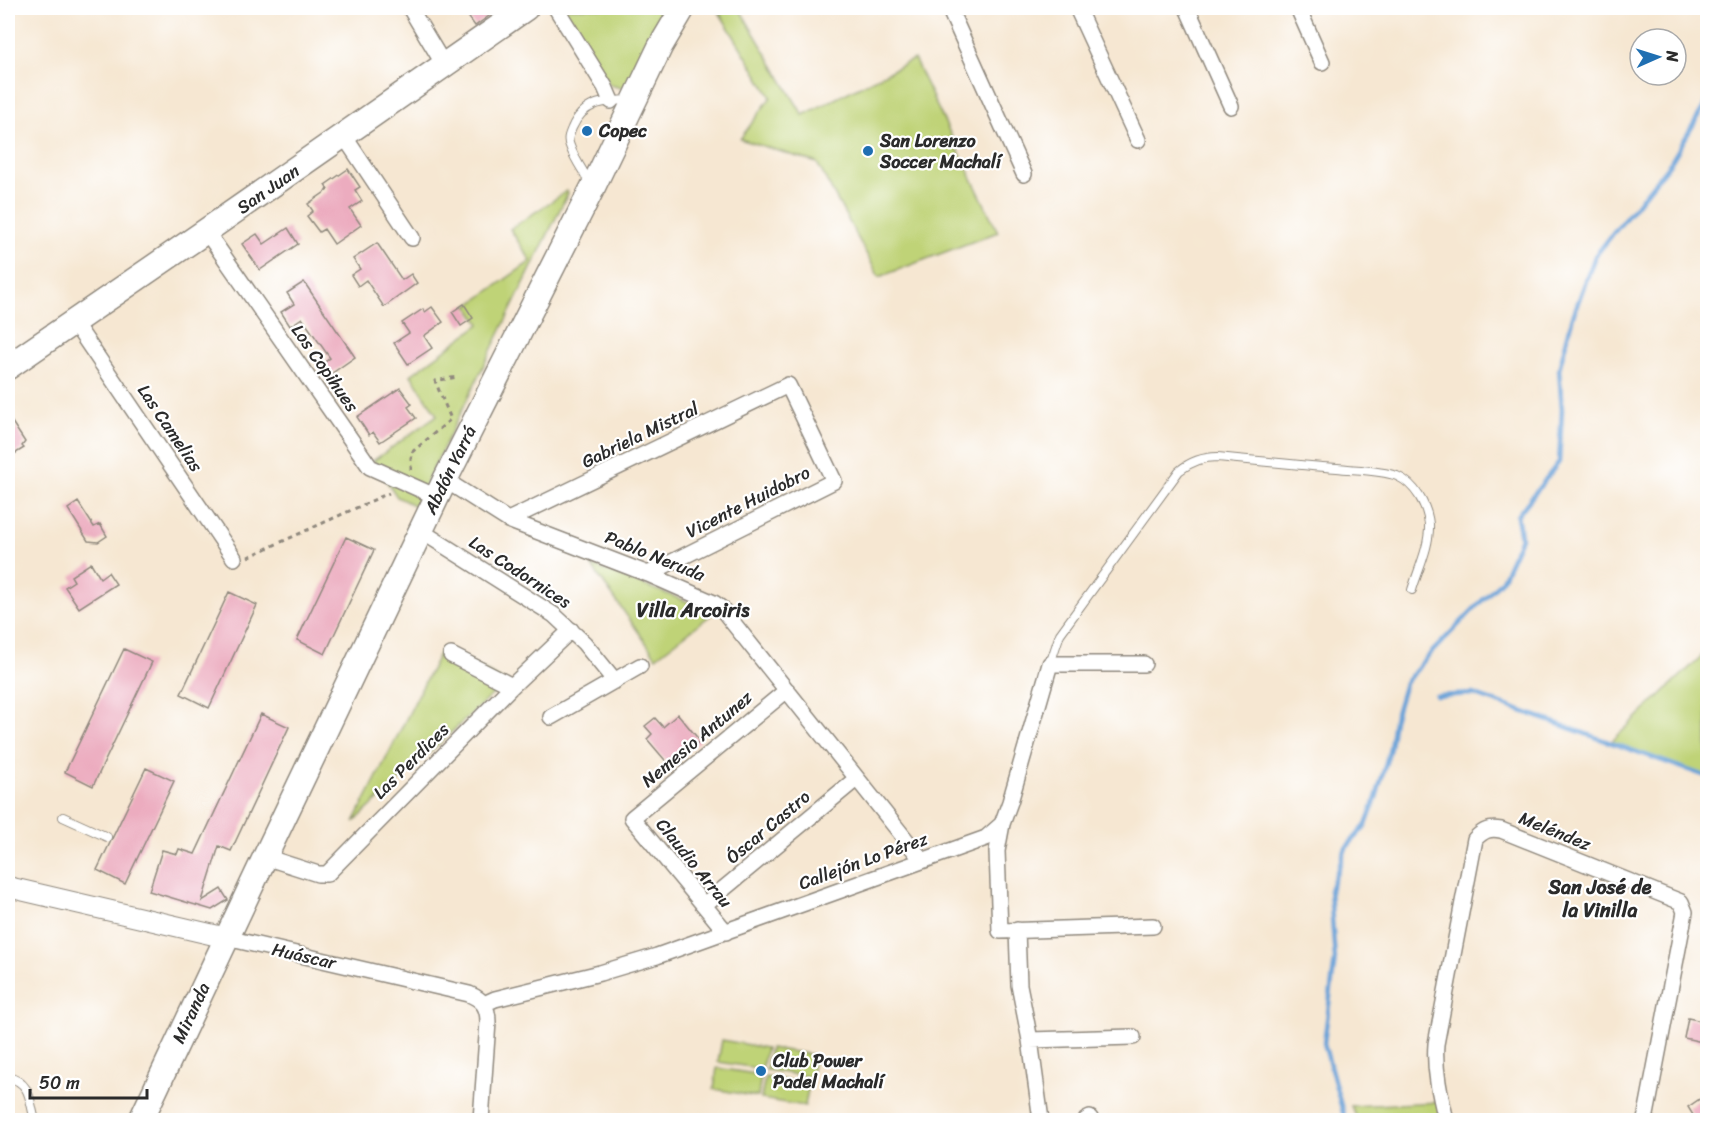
<svg xmlns="http://www.w3.org/2000/svg" width="1715" height="1128" font-family="Sriracha,sans-serif">
<style>
.green{fill:#bfd377;stroke:#757f51;stroke-width:1.5}
.lines{fill:none;stroke-linecap:round;stroke-linejoin:round}
.stream{stroke:#69a2d8;stroke-width:4.5}
.building{fill:#ecacbf}
.service-casing{stroke:#90897e;stroke-width:10}
.minor-casing{stroke:#90897e;stroke-width:18}
.tertiary-casing{stroke:#90897e;stroke-width:22}
.primary-casing{stroke:#90897e;stroke-width:27}
.path{stroke:#90897e;stroke-width:3;stroke-dasharray:4.5 4.5;stroke-linecap:butt}
.service{stroke:#fff;stroke-width:8}
.minor{stroke:#fff;stroke-width:15}
.tertiary{stroke:#fff;stroke-width:20}
.primary{stroke:#fff;stroke-width:24}
.poi-dot{fill:#1f6fb2;stroke:#fff;stroke-width:2}
.labels{text-anchor:middle;stroke-width:4.5;stroke-linejoin:round;paint-order:stroke}
.poi-label{font-size:18px;font-weight:bold;fill:#2b2b2b;stroke:#fff;text-anchor:start}
.street-label{font-size:18px;fill:#2b2b2b;stroke:#fff}
.neighbourhood-label{font-size:20px;font-weight:bold;fill:#2b2b2b;stroke:#fff}
</style>
<rect width="100%" height="100%" fill="#fff"/>
<filter id="ink" filterUnits="userSpaceOnUse"><feTurbulence type="fractalNoise" baseFrequency=".0167" numOctaves="2"/><feDisplacementMap in="SourceGraphic" scale="12" xChannelSelector="R" yChannelSelector="G"/><feConvolveMatrix kernelMatrix="1 2 1 2 8 2 1 2 1" color-interpolation-filters="sRGB"/></filter>
<filter id="wash" filterUnits="userSpaceOnUse"><feTurbulence type="fractalNoise" baseFrequency=".008" numOctaves="4" result="noise"/><feDisplacementMap in="SourceGraphic" scale="24" xChannelSelector="R" yChannelSelector="G"/><feGaussianBlur stdDeviation="1.35" result="paint"/><feColorMatrix in="noise" values="0 0 0 0 0 0 0 0 0 0 0 0 0 0 0 0 0 1.4 0 .05"/><feComposite in="paint" operator="in"/></filter>
<g filter="url(#wash)">
<rect width="100%" height="100%" fill="#f6e7d2"/>
<!-- green -->
<path class="green" d="M560,8h114l-45,82 -19,-5z
M722,8h17l64,107 111,-56 84,173 -119,45 -62,-114 -77,-24 31,-42 -52,-85z
M567,191l1,2 -153,313 -18,-9 -24,-36 64,-46 -26,-40 69,-51 -12,-18 63,-45 -21,-32z
M591,565l113,43 7,7 -55,42z
M442,648l64,34 -152,140z
M1707,651v125l-96,-34z
M722,1040l44,8 -4,21 -44,-7z
M770,1048l44,7 -3,22 -45,-7z
M717,1068l44,7 -3,22 -44,-8z
M765,1077l44,7 -4,22 -44,-7z
M1442,1102l4,18h-88l-7,-14z"/>
<g class="lines">
<!-- stream -->
<path class="stream" d="M1436,696l37,-2 235,83
M1345,1120l-21,-77 11,-84 -5,-69 16,-42 20,-23 10,-27 14,-50 4,-28 11,-37 23,-27 74,-76 19,-42 -4,-22 42,-54 3,-52 -3,-41 14,-53 22,-60 76,-94 37,-62"/>
</g>
<g id="blocks">
<!-- building -->
<path class="building" d="M462,8h38l-25,18z
M348,169l12,18 -5,3 7,11 -12,8 11,16 -27,19 -10,-15 -5,3 -12,-16 6,-5 -5,-7 20,-14 -3,-5z
M288,228l10,16 -38,26 -18,-26 15,-10 7,10z
M377,243l25,37 9,-6 6,9 -33,24 -18,-27 -8,6 -7,-11 9,-6 -7,-10z
M304,282l51,75 -27,19 -7,-11 9,-7 -28,-40 -12,8 -9,-14 13,-8 -7,-11z
M464,304l9,14 -12,8 -9,-14z
M432,307l11,15 -19,14 8,12 -24,16 -14,-21 15,-10 -7,-10 21,-14 2,3z
M400,388l12,16 -4,3 8,11 -36,24 -7,-10 -4,3 -12,-18z
M8,416l17,26 -3,4 2,2 -16,10z
M78,502l16,25 6,-3 7,12 -9,6 -10,-1 -20,-32z
M346,537l28,13 -49,104 -28,-14z
M91,563l9,15 8,-6 8,12 -37,24 -14,-21 9,-6 -3,-5z
M229,592l28,13 -48,103 -28,-14z
M124,649l28,13 -59,124 -28,-14z
M261,714l28,13 -58,124 -12,-5 -17,55 19,-12 7,11 -16,10 -63,-19 13,-41 15,4 2,-5 16,5z
M678,714l22,27 -30,25 -23,-27 5,-5 -7,-8 10,-8 8,9z
M146,768l28,13 -49,103 -28,-14z
M1688,1018l19,4v21l-23,-5z
M1707,1094v26h-11l-8,-13z"/>
</g>
</g>
<g filter="url(#ink)">
<use href="#blocks" fill-opacity="0" stroke="#90897e" stroke-width="1.5"/>
<g class="lines">
<!-- service casing -->
<g class="service-casing">
<path id="service" d="M590,183c-6,-11 -16,-24 -20,-37 -3,-7 -1,-11 2,-18 12,-27 32,-27 59,-28
M1050,664l10,-30 119,-163c12,-10 24,-14 39,-14 40,4 80,8 119,11 18,2 43,2 60,8 18,8 30,29 32,48 1,22 -11,46 -17,66
M63,817l44,20
M8,1077c24,6 21,24 27,43"/>
</g>
<!-- minor casing -->
<g class="minor-casing">
<path id="minor" d="M410,8l34,57
M556,8l49,79 6,14
M949,8l75,166
M1077,8l61,132
M1187,8l44,98
M1298,8l24,54
M344,136l68,102
M206,231l164,236 67,30
M73,321l161,237
M445,480l63,40 140,54 66,29 8,6 200,251
M508,520l280,-135 46,96 -186,93
M421,531l133,84 30,28 31,38
M451,655l61,31
M551,717l89,-51
M1002,824l-5,27 3,80 153,-5
M265,857l53,17h9l185,-188 59,-56
M704,905l152,-126
M1017,930l2,55 11,55 11,80
M726,932l-94,-114 155,-128
M227,938l242,56c14,6 19,13 19,28l-7,98
M484,1004l11,-5 105,-26 57,-17 329,-118 16,-14 8,-22 40,-138h94
M1030,1040l103,-3
M1086,1120l4,-2
M1446,1120c-6,-25 -12,-50 -10,-76l39,-205c9,-9 14,-11 26,-9l180,72 4,10 -40,208"/>
</g>
<!-- tertiary casing -->
<g class="tertiary-casing">
<path id="tertiary" d="M8,887l219,51"/>
</g>
<!-- primary casing -->
<g class="primary-casing">
<path id="primary" d="M8,367l198,-136 320,-223
M141,1120l124,-263 180,-377 148,-293 67,-140 23,-39"/>
</g>
<!-- path -->
<path class="path" d="M411,470v-17l40,-34 -16,-38 22,-4
M248,557l141,-64"/>
<!-- service -->
<use href="#service" class="service"/>
<!-- minor -->
<use href="#minor" class="minor"/>
<!-- tertiary -->
<use href="#tertiary" class="tertiary"/>
<!-- primary -->
<use href="#primary" class="primary"/>
</g>
</g>
<!-- markers -->
<g class="poi-dot">
<circle cx="587" cy="131" r="6"/>
<circle cx="868" cy="151" r="6"/>
<circle cx="761" cy="1071" r="6"/>
</g>
<g class="labels">
<!-- poi labels -->
<g class="poi-label">
<text x="599" y="137">Copec</text>
<text x="880" y="147">San Lorenzo<tspan x="880" dy="21">Soccer Machalí</tspan></text>
<text x="773" y="1067">Club Power<tspan x="773" dy="21">Padel Machalí</tspan></text>
</g>
<!-- street labels -->
<g class="street-label">
<text transform="translate(268 189) rotate(-35)" y="6">San Juan</text>
<text transform="translate(325 368) rotate(55)" y="6">Los Copihues</text>
<text transform="translate(170 428) rotate(56)" y="6">Las Camelias</text>
<text transform="translate(640 435) rotate(-26)" y="6">Gabriela Mistral</text>
<text transform="translate(450 470) rotate(-64)" y="6">Abdón Yarrá</text>
<text transform="translate(748 502) rotate(-27)" y="6">Vicente Huidobro</text>
<text transform="translate(655 556) rotate(22)" y="6">Pablo Neruda</text>
<text transform="translate(520 572) rotate(33)" y="6">Las Codornices</text>
<text transform="translate(697 739) rotate(-40)" y="6">Nemesio Antunez</text>
<text transform="translate(411 761) rotate(-45)" y="6">Las Perdices</text>
<text transform="translate(768 827) rotate(-40)" y="6">Óscar Castro</text>
<text transform="translate(1555 831) rotate(22)" y="6">Meléndez</text>
<text transform="translate(863 861) rotate(-20)" y="6">Callejón Lo Pérez</text>
<text transform="translate(694 863) rotate(51)" y="6">Claudio Arrau</text>
<text transform="translate(304 956) rotate(13)" y="6">Huáscar</text>
<text transform="translate(191 1013) rotate(-65)" y="6">Miranda</text>
</g>
<!-- neighbourhood labels -->
<g class="neighbourhood-label">
<text x="693" y="617">Villa Arcoiris</text>
<text x="1600" y="894">San José de<tspan x="1600" dy="23">la Vinilla</tspan></text>
</g>
</g>
<!-- margin -->
<rect width="1715" height="1128" fill="none" stroke="#fff" stroke-width="30"/>
<!-- north arrow -->
<g transform="translate(1658 57) rotate(87)"><circle r="28" fill="#ffffff" stroke="#aaaaaa" stroke-width="1.5"/>
<path d="M0-4.5L10 22L0 15L-10 22Z" fill="#1f6fb2"/>
<text y="-9" font-size="16" font-weight="bold" text-anchor="middle" fill="#2b2b2b">N</text>
</g>
<!-- scale -->
<path d="M30 1089v9h117v-9" fill="none" stroke="#2b2b2b" stroke-width="3"/>
<text x="39" y="1089" font-size="18" fill="#2b2b2b" stroke="#ffffff" stroke-width="4.5" paint-order="stroke">50 m</text>
</svg>
